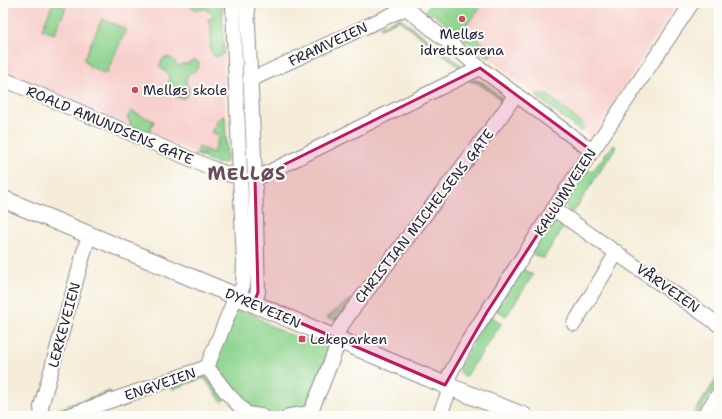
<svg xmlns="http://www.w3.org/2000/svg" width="722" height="419" font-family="'Shantell Sans',sans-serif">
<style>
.built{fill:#f7d0cd}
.green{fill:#8ed48f;stroke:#587b65}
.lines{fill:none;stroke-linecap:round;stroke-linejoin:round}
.minor-casing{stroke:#8c888a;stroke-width:16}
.major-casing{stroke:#8c888a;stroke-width:19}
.minor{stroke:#fff;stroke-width:14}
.major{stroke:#fff;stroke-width:17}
.marked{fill:#c2185b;fill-opacity:0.2;stroke:#c2185b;stroke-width:3;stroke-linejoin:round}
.poi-dot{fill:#d1495b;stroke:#fdfcf7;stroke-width:1.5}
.labels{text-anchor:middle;stroke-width:4;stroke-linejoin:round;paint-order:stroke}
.poi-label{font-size:14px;fill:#22223b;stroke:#fdfcf7;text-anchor:start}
.street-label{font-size:14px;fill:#22223b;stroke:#fdfcf7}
.district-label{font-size:18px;font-weight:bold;letter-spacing:1px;fill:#684d5b;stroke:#fdfcf7}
</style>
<rect width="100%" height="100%" fill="#fdfcf7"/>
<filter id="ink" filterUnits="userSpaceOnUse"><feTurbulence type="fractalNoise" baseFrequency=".025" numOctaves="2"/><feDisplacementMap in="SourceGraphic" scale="8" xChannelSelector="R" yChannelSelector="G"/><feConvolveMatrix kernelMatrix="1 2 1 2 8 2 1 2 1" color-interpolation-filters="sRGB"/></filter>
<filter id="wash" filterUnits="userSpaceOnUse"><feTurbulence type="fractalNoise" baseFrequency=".012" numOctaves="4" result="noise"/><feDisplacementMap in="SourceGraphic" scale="16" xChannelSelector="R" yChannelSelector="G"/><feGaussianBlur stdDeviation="0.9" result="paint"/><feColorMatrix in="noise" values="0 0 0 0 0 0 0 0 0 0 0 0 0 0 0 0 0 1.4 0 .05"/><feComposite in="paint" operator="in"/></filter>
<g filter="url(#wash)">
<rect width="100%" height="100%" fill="#f5edd9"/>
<!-- built -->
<path class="built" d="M3,3h219l3,57 -2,1 4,100 -5,3 -92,-39 -11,-4 -116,-49z
M484,3h193l-85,135 -11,-6 -122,-98z"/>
<!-- green -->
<path class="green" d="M53,3l13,5 -12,26 -12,-5z
M188,3h34l2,50c-4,3 -6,5 -11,2l-3,-6 1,-19 -3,-11 4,-1 1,-4 -2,-2h-3l-2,-4c-7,3 -14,2 -18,-5z
M431,3h3l4,3 3,-3h43l-20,25 29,24 -5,6 -56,-45 -6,8 -5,-3z
M400,18l33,26 -2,1 -32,-25 -18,8 -1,-2z
M102,19l24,10 -20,45 -17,-8 -5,-7z
M440,49l21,16 1,5 -4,2v-6l-19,-15z
M164,58c10,-2 10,5 16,9l1,-3h6l6,-4h3l3,3c0,11 -11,6 -13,16 -1,5 5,10 2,15 -4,8 -18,3 -20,-5 -1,-4 2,-8 1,-13 -2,-4 -6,-5 -9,-9 0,-4 1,-6 4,-9z
M473,80c11,0 20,11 28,18l1,8 -21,28 -2,-1 21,-27v-7l-22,-16 -9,-2z
M538,94h8l39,32 -4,6 -45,-36z
M131,111l23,10 -5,12 -19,-8v-5l-3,-2z
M225,115l2,46 -5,3 -3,-1 -1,1 -24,-10 1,-1 9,3 1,-1 -8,-3 2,-5 14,6 7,-17 -8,-4 1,-3 4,-3 -1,-5z
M614,145l2,2 -44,67c-4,-3 -6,-6 -6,-11l20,-35 6,4 16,-21z
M557,218l8,7 -22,34 -12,-6 7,-12z
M521,268l12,7 -27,41 -11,-7z
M350,299l1,2 -12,17 -5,2 -7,-2z
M238,307l15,7 16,11 19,9 37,11 7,4 -26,57c-18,6 -37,11 -55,3l-37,-40 1,-17z
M488,317h5l8,7 -36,54 -3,-3 -3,-6z
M719,375v6l-21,33 -2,2h-4z
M199,376h6l20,23 -3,3 -18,-24 -32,11 -1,-2z
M110,391l1,4 -21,8 -33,11 -6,-1 -4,-4 1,-2 4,4z"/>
</g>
<g filter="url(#ink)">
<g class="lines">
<!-- minor casing -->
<g class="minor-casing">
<path id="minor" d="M233,3l2,61 9,199 -1,22 -5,12
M247,3l8,176 3,113 -4,11
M400,3l80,65 112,83
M3,79l211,90 17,6 10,2
M250,80l156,-72
M255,179l225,-111
M554,209l165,116
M574,324l43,-72
M333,338l19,-28 149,-194 15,-22
M207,367l20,26 20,21 14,2
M207,367l26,-64
M445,385l5,-11 18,-33 19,-29 81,-125 124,-184
M42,416l-1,-9 48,-173
M67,416l140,-49
M289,416l21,-3 12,-28 17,-44
M439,416l12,-29
M704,416l15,-23"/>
</g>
<!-- major casing -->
<g class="major-casing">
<path id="major" d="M3,199l235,98 207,88 79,31"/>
</g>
<!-- minor -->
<use href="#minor" class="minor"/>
<!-- major -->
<use href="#major" class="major"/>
</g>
</g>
<!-- marked area -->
<path class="marked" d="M480,68l112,83 -105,161 -42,73 -191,-82 4,-11 -3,-113z"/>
<!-- markers -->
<g class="poi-dot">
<circle cx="462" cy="19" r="4"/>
<circle cx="135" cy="90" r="4"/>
<rect x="298" y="335" width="8" height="8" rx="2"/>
</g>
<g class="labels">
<!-- poi labels -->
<g class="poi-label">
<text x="462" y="39" text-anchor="middle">Melløs<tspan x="462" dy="16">idrettsarena</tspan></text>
<text x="143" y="95">Melløs skole</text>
<text x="310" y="344">Lekeparken</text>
</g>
<!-- street labels -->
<g class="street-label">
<text transform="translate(328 44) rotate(-25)" y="5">FRAMVEIEN</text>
<text transform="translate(110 125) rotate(23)" y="5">ROALD AMUNDSENS GATE</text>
<text transform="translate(565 192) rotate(-57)" y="5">KALLUMVEIEN</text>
<text transform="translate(424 216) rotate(-52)" y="5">CHRISTIAN MICHELSENS GATE</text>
<text transform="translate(668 288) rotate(35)" y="5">VÅRVEIEN</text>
<text transform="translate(263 308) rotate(23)" y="5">DYREVEIEN</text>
<text transform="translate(64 325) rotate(-75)" y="5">LERKEVEIEN</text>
<text transform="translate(160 384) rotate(-19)" y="5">ENGVEIEN</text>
</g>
<!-- district labels -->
<g class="district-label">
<text x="247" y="180">MELLØS</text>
</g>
</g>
<!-- margin -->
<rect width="722" height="419" fill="none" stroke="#fdfcf7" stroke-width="16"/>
</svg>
